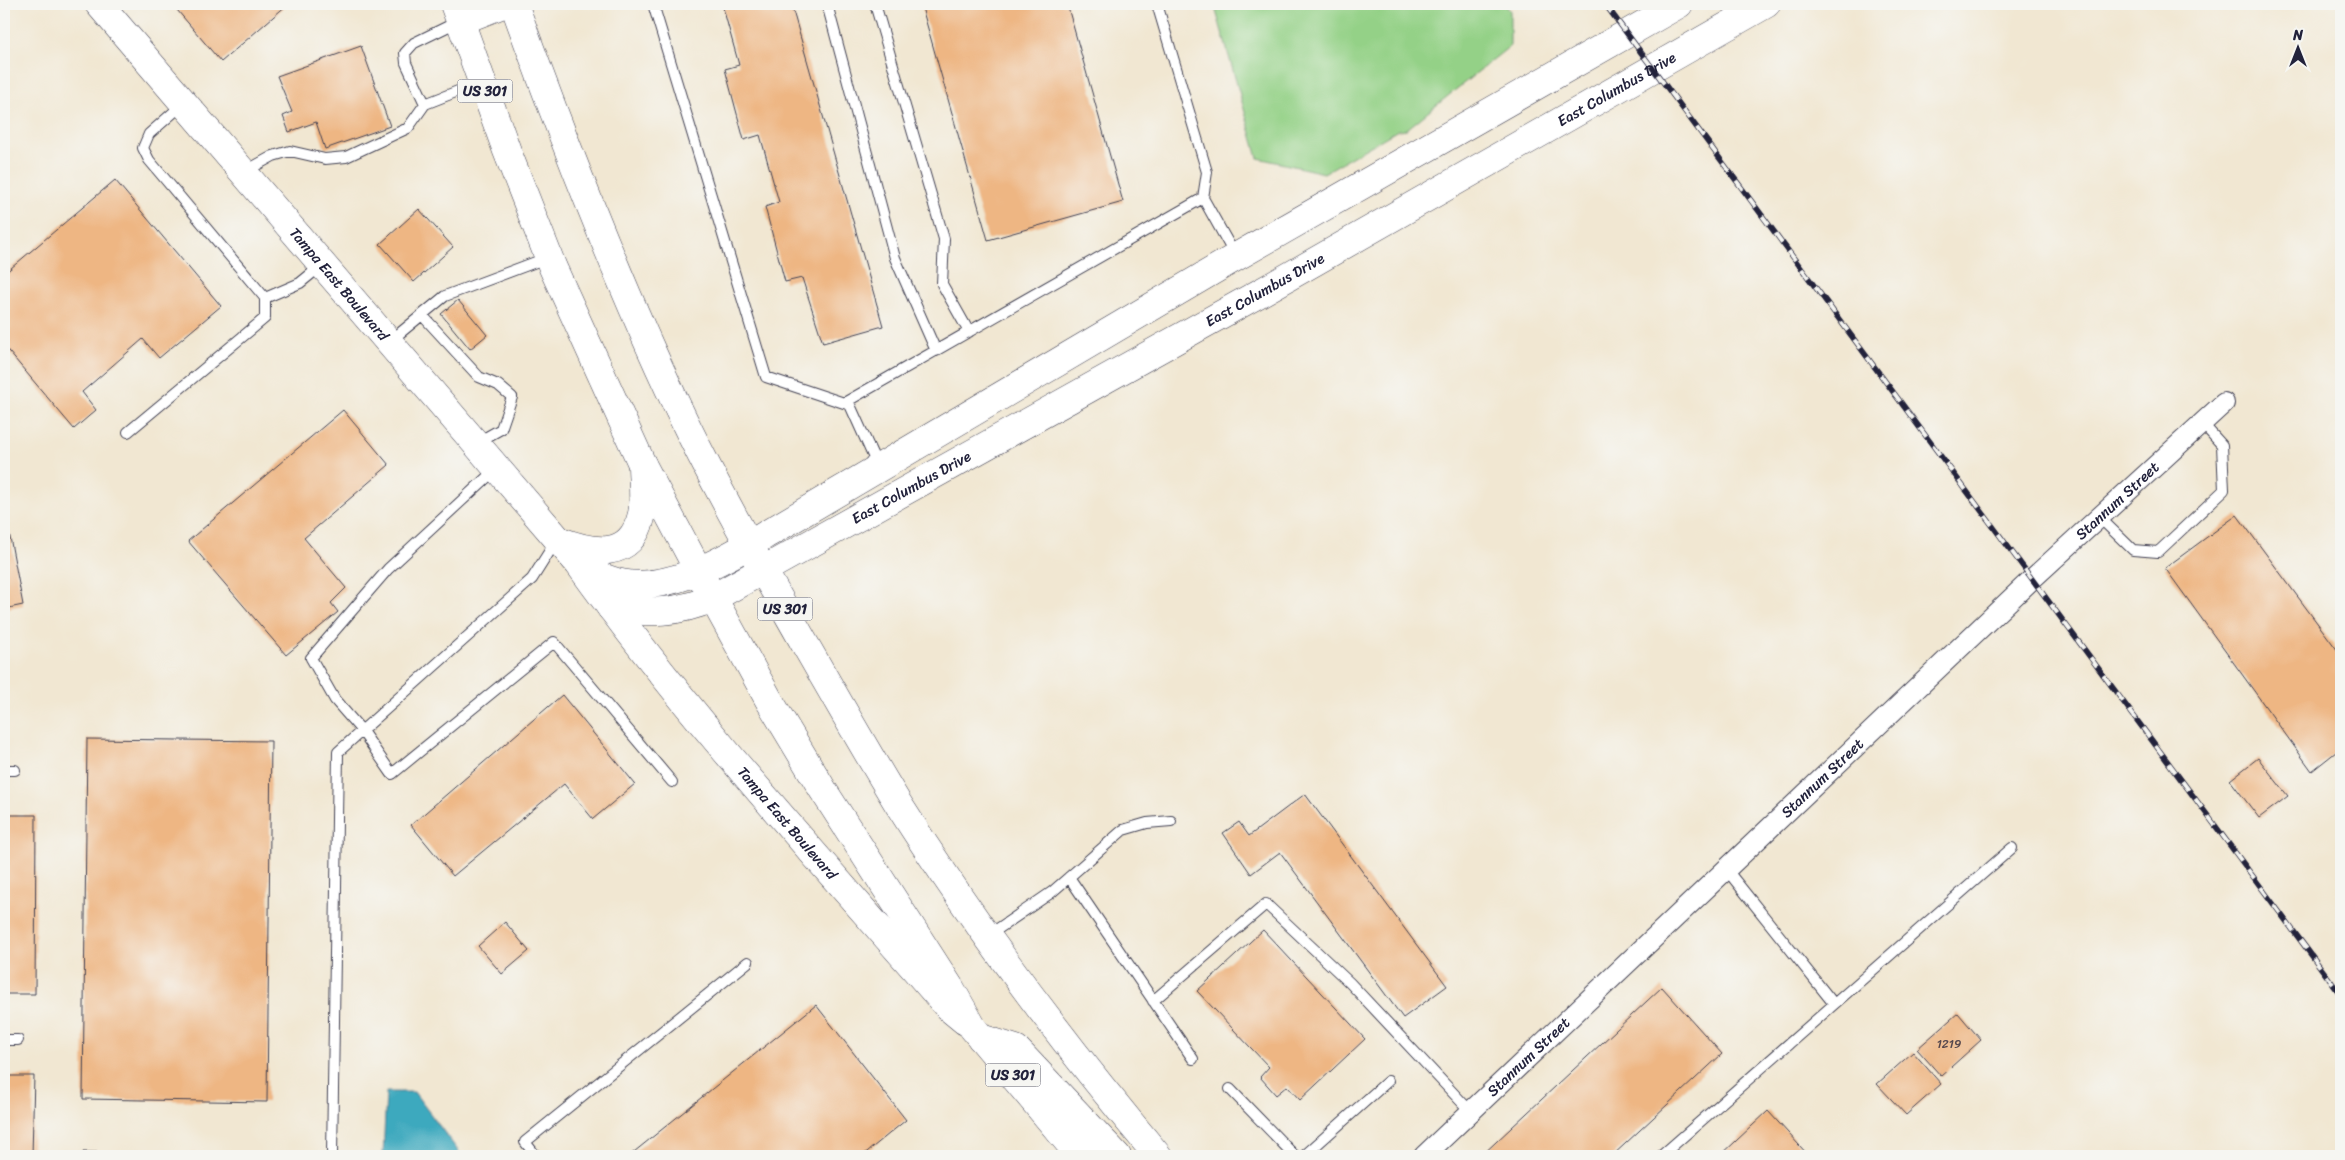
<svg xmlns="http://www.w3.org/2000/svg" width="2345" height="1160" font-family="Sriracha,sans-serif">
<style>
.green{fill:#94d187;stroke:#5b7a61}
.water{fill:#3ea9be;stroke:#30667c}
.building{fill:#eeb683}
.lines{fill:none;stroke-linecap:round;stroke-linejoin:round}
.lane-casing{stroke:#414052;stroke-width:12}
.street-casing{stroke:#414052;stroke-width:22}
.secondary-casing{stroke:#414052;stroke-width:29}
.primary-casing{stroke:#414052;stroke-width:29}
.lane{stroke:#fff;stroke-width:10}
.street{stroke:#fff;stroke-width:20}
.secondary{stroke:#fff;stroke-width:28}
.primary{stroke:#fff;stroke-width:28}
.rail-casing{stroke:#22223b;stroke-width:5.5}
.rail{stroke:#f6f6f2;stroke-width:4;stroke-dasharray:11;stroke-linecap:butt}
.labels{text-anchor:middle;stroke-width:5;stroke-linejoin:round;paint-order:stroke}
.number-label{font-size:12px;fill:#55474d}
.shield{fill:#f6f6f2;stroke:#626272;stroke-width:1}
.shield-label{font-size:14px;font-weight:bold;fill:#22223b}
.street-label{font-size:15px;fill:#22223b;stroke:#f6f6f2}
</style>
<rect width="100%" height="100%" fill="#f6f6f2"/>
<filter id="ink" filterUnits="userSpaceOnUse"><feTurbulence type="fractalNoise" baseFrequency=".02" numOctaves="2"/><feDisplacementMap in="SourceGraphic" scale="10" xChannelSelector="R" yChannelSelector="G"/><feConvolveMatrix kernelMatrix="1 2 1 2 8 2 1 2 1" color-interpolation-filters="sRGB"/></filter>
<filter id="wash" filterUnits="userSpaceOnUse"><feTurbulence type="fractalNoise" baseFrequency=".0096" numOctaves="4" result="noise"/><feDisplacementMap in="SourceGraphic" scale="20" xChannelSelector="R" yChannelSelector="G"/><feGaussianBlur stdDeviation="1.12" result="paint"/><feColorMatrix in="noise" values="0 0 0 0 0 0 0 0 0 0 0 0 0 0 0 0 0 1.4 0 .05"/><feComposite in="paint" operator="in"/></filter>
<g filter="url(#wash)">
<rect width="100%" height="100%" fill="#f1e7d2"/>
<!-- green -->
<path class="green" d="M1214,4h291l5,7v35l-103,83 -9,1 -74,43 -66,-15z"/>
<!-- water -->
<path class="water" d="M386,1092h28l48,64h-79z"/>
<g id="blocks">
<!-- building -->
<path class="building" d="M172,4h116l-67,58z
M722,4h69l92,322 -60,17 -21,-65 -17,4 -20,-75 14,-5 -19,-67 -16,5 -19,-71 14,-4z
M921,4h146l56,198 -135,38z
M361,46l29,80 -65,23 -9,-27 -27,10 -6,-16 9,-4 -15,-36z
M115,180l106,126 -62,52 -16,-19 -61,53 14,18 -22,19 -70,-83v-72z
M419,209l34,38 -39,35 -34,-38z
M458,300l29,35 -17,14 -29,-35z
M343,410l46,55 -85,73 42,50 -15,15 7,9 -52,43 -98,-114z
M4,506l19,99 -19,4z
M2237,515l104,140v93l-29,23 -147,-203z
M562,695l73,89 -42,35 -29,-35 -111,92 -42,-51z
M87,739l184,2 -4,361 -184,-3z
M2258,758l30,38 -29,22 -29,-38z
M1305,794l142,192 -44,32 -123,-166 -29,22 -28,-41 16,-11 10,14z
M4,815h32l-1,179h-31z
M505,922l24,29 -27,23 -24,-28z
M1263,930l102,109 -65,61 -13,-14 -11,9 -16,-18 9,-10 -72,-76z
M1662,987l60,67 -110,102h-131z
M816,1005l90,115 -44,36h-233z
M1958,1013l23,27 -40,36 -24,-27z
M1913,1052l28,32 -35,31 -29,-31z
M4,1076h30l-2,80h-28z
M1768,1111l41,45h-89z
M83,1152l183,2v2h-183z"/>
</g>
</g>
<g filter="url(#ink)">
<use href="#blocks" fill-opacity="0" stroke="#414052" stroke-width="1"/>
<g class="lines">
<!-- lane casing -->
<g class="lane-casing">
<path id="lane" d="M653,4l113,373 84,28 28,62
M827,4l68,254 41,93
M875,4l69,235 -2,45 27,48
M1157,4l50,168 -4,26
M183,104l-34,30 -6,14 6,12 116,138 35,-15 22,-18
M425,104l-19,-41 -1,-10 9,-10 45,-22
M244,172l29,-16 17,-5 35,8 21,-2 62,-29 17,-24 56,-22
M422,315l57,62 19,8 14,12 -11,32 -25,14
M389,342l56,-46 104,-39
M844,403l359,-205 33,59
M128,432l137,-114v-20
M496,469l-108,100 -77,89 24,42 27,31 30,43 162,-132 118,140
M2099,517l34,33 25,2 66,-62 -2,-45 -20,-22
M4,770h11
M1726,869l108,135
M1069,877l124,182
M989,935l63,-43 71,-62 24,-7 24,-2
M1153,1001l113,-97 84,79 121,129
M4,1040h14
M1230,1089l65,67
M332,1156l6,-404 194,-173 24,-38
M536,1156l-11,-14 223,-180
M1304,1156l84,-75
M1661,1156l351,-308"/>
</g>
<!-- street casing -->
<g class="street-casing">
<g id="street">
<path id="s1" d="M1424,1156l607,-576 193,-177"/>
</g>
</g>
<!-- secondary casing -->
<g class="secondary-casing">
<g id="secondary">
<path id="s2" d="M99,4l480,560c112,156 243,298 369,443l17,14"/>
<path d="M558,540c34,13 73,22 84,-26 3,-15 0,-35 0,-50"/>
<path d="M582,566c9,5 18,11 28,14 53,19 118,-23 162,-49l464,-274 443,-253"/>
<path id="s3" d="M611,608c39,5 65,6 102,-10l545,-304 508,-290"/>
</g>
</g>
<!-- primary casing -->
<g class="primary-casing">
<path id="primary" d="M454,4l53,147 46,117 89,196 71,134 56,102 54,90 128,199 22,39 107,128
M514,4c49,136 101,271 163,402 39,82 84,161 129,240 30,52 60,105 91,156 78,124 167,242 261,354
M460,21l43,-17
M981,1038l35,11 101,107"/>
</g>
<!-- lane -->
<use href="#lane" class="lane"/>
<!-- street -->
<use href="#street" class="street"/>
<!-- secondary -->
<use href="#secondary" class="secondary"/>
<!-- primary -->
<use href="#primary" class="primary"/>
<!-- rail casing -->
<g class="rail-casing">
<path id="rail" d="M1605,4l736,991"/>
</g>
<!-- rail -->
<use href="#rail" class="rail"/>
</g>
</g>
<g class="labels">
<!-- number labels -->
<g class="number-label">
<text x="1949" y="1048">1219</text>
</g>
<!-- shield labels -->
<g class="shield">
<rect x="457.5" y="79.5" width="55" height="23" rx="4"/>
<rect x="757.5" y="597.5" width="55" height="23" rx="4"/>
<rect x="985.5" y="1063.5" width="55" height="23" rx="4"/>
</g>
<g class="shield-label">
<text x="485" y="96">US 301</text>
<text x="785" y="614">US 301</text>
<text x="1013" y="1080">US 301</text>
</g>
<!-- street labels -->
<g class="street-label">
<text dy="5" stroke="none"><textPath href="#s3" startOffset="1141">East Columbus Drive</textPath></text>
<text dy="5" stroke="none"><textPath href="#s2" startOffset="369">Tampa East Boulevard</textPath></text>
<text dy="5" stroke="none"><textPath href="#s3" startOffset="736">East Columbus Drive</textPath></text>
<text dy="5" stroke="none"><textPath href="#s3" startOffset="331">East Columbus Drive</textPath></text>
<text dy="5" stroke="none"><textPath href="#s1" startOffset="954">Stannum Street</textPath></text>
<text dy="5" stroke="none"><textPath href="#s1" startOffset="549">Stannum Street</textPath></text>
<text dy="5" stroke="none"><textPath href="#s2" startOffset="1070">Tampa East Boulevard</textPath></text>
<text dy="5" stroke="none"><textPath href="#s1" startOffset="144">Stannum Street</textPath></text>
</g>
</g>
<!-- margin -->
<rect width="2345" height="1160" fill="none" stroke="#f6f6f2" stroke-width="20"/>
<!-- north arrow -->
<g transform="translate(2298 48)" stroke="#f6f6f2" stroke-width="4" paint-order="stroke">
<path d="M0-4L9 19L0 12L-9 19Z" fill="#22223b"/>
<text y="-8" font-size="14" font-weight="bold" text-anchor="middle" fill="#22223b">N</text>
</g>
</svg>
